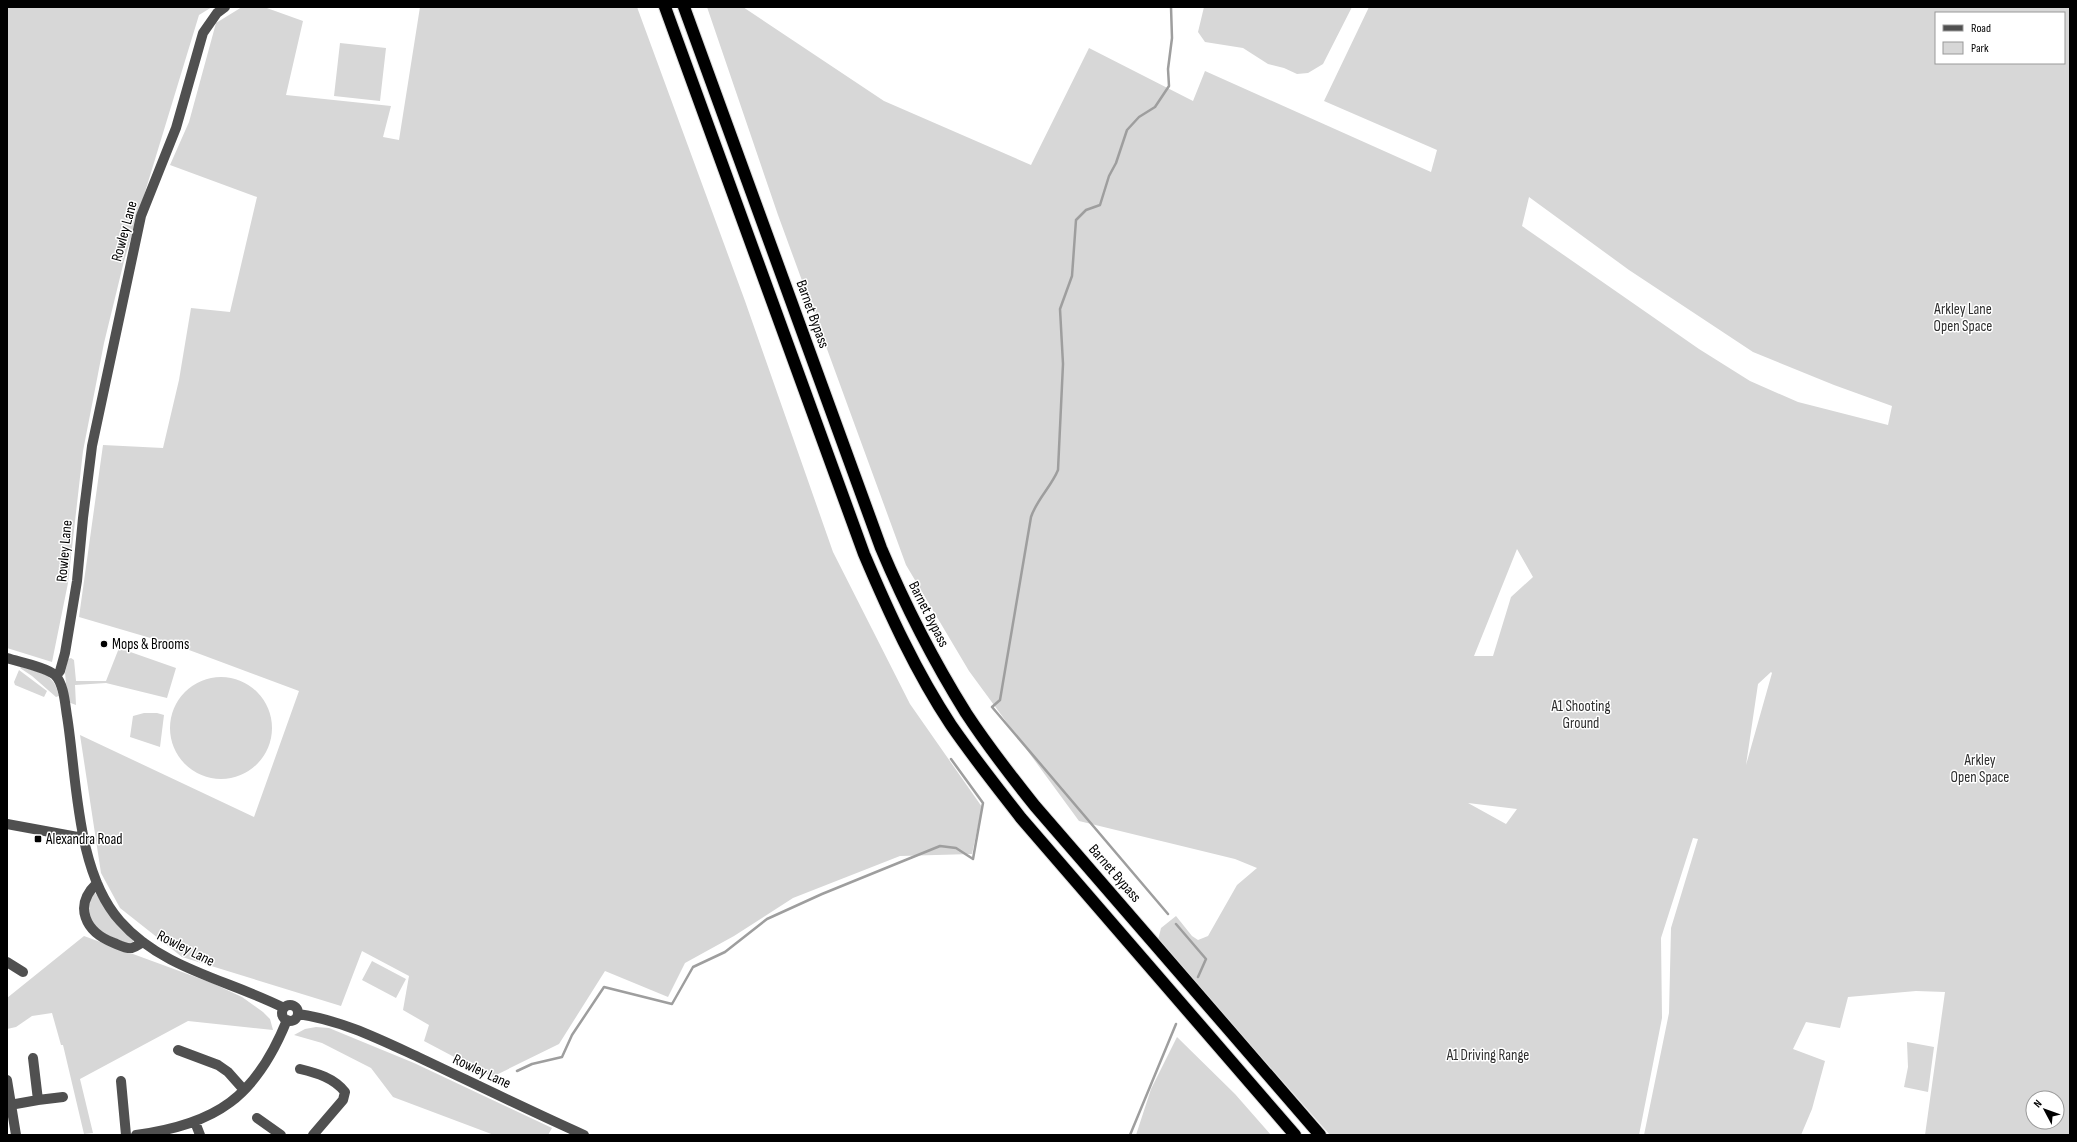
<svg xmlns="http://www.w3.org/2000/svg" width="2077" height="1142" font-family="'Sofia Sans Condensed',sans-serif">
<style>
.green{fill:#d7d7d7;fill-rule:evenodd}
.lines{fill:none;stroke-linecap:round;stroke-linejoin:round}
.stream{stroke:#9e9e9e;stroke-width:2.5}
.highway-casing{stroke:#dbdbdb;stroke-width:14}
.minor{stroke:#505050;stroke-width:10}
.highway{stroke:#000;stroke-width:12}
.poi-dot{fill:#000;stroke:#fff;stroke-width:1.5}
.labels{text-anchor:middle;stroke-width:3;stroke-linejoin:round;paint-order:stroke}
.street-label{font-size:15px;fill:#000;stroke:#fff}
.park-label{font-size:15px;fill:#2e2e2e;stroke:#fff}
.poi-label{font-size:15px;fill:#000;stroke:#fff;text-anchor:start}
</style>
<rect width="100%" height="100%" fill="#fff"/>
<!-- green -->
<path class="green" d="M7,7h205l-13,8 -75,246 -20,82 -21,108 -15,132 -16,79 -45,-14z
M242,7h22l39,14 -17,74 105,11 -8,31 16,3 21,-133h217l108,294 88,251 77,152 72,103 -10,47 -72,2 -107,42 -59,38 -49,27 -17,34 -63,-26 -46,73 -67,33 -68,-36 5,-16 -26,-15 6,-34 -47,-25 -21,55 -159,-49 -62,-49 -19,-35 -21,-138 174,82 45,-126 -118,-44 -102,-30 24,-172 60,3 16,-68 12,-72 39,4 27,-115 -87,-32 19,-43 27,-99z
M707,7h36l141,94 147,64 58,-117 104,53 12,-30 226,101 6,-22 -113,-49 45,-94h701v1128h-145l20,-143 -29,-1 -68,6 -8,31 -34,-6 -13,27 32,12 -13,48 -11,26h-157l25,-122 2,-85 27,-89 -5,-1 -32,100 1,80 -23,117h-309l-172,-195 3,-12 15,-12 16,20 6,4 10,-4 29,-51 20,-17 -22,-9 -156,-38 -110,-150 -63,-106 -128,-350zM1936,13h128v50h-128zM1529,197l100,73 124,82 81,33 58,21 -4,19 -90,-23 -48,-21 -51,-32 -177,-123zM1517,549l16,28 -22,20 -18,59h-19zM1771,672l1,1 -26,92 12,-81zM1468,803l49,6 -11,15zM2033,1098h24v24h-24z
M1204,7h148l-29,57 -15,9 -11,1 -13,-6 -16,-4 -25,-16 -38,-6 -7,-10z
M340,43l46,5 -6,53 -46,-5z
M119,648l57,20 -9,30 -61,-15 -31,2 1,20 -8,-3 -3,-29 3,-14 3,-1 3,2 2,21h30z
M21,667c20,6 33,6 38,29l-3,1 -24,-21 -12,-8z
M19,670l28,21 -3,6 -29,-12 -1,-3z
M170 728a51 51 0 1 1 102 0a51 51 0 1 1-102 0Z
M144,713h13l7,2 -4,32 -30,-10 3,-21z
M95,893l38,47v3l-3,2 -34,-15 -7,-15 2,-21z
M84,936l128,47 30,14 21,15 7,7 3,11 -85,-9 -108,58 13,54 -9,1 -21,-89h-2l-9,-32 -20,3 -16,11 -9,2v-31z
M372,961l34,18 -10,19 -34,-18z
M316,1027l13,1 85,35 138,65 -4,7h-54l-101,-38 -22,-29 -49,-25 -28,-8 11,-6z
M1177,1037l58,57 36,41h-135l15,-46z
M1907,1042l27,5 -6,45 -24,-5 4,-20z"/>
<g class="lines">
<!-- stream -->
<path class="stream" d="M1168,914l-176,-207 8,-7 31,-183c6,-18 20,-30 27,-47l5,-106 -3,-55 12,-33 4,-56 10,-10 14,-5 9,-29 7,-13 11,-33 12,-13 16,-10 14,-21 -1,-17 4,-31 -1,-31
M1176,924l30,35 -8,18
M517,1071l15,-7 30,-7 10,-22 32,-48 68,17 21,-37 32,-15 42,-33 55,-25 118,-48 16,2 17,11 10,-56 -32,-44
M1130,1135l46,-111"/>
<!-- highway casing -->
<g class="highway-casing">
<path id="highway" d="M665,7l199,547c25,59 52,118 87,171 22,32 46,62 70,93l274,317
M684,7l197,541c24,57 52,112 85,165 21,32 45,63 69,93l285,329"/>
</g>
<!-- minor -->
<path class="minor" d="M7,658c12,4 39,9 48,17 9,9 10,29 12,41 10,62 9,156 53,205 42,48 109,59 164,87
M56,676l4,-5 5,-18 12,-72 6,-63 9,-72 49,-230 35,-88 27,-95 14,-20 8,-6
M7,824l76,14
M97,883c-24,23 -12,49 17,60 5,2 12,6 18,5 4,-1 7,-4 11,-6
M7,962l16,10
M282 1013a8 8 0 1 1 16 0a8 8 0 1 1-16 0Z
M298,1014c43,6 81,25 120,43 55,26 110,53 166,78
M178,1050l40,15 10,7 16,18
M300,1069c17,4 34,9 45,23l-2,8 -30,35
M7,1080l9,55
M121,1081l5,54
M38,1100l25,-3
M10,1105l28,-5 -5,-42
M257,1118l24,17
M195,1122l5,13
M136,1135c81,-11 120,-38 151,-115"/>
<!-- highway -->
<use href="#highway" class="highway"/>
</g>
<!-- markers -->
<g class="poi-dot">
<circle cx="104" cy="644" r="4"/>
<rect x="34" y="835" width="8" height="8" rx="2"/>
</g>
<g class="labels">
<!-- street labels -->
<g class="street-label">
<text transform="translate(124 231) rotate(-75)" y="5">Rowley Lane</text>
<text transform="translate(813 314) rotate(70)" y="5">Barnet Bypass</text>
<text transform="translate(64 551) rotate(-85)" y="5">Rowley Lane</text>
<text transform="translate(929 614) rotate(63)" y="5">Barnet Bypass</text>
<text transform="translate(1115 873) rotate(49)" y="5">Barnet Bypass</text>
<text transform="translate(186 948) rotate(27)" y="5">Rowley Lane</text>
<text transform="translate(482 1071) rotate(25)" y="5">Rowley Lane</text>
</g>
<!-- park labels -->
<g class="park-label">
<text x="1963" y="314">Arkley Lane<tspan x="1963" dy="17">Open Space</tspan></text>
<text x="1581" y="711">A1 Shooting<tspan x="1581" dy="17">Ground</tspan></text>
<text x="1980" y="765">Arkley<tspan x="1980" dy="17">Open Space</tspan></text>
<text x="1488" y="1060">A1 Driving Range</text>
</g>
<!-- poi labels -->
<g class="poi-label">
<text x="112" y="649">Mops &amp; Brooms</text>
<text x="46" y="844">Alexandra Road</text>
</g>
</g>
<!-- border -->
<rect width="2077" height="1142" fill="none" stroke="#000000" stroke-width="16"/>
<!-- legend -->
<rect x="1935" y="12" width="130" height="52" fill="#ffffff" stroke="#999999"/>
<rect x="1943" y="25" width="20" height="6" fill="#505050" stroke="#999999"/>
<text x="1971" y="32" font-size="12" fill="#000000">Road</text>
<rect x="1943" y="42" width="20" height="12" fill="#d7d7d7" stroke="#999999"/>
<text x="1971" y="52" font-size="12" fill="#000000">Park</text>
<!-- north arrow -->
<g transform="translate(2045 1110) rotate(311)"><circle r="19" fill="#ffffff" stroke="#999999"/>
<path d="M0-3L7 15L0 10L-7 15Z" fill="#000000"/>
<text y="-6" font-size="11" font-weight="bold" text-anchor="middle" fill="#000000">N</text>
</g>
</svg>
